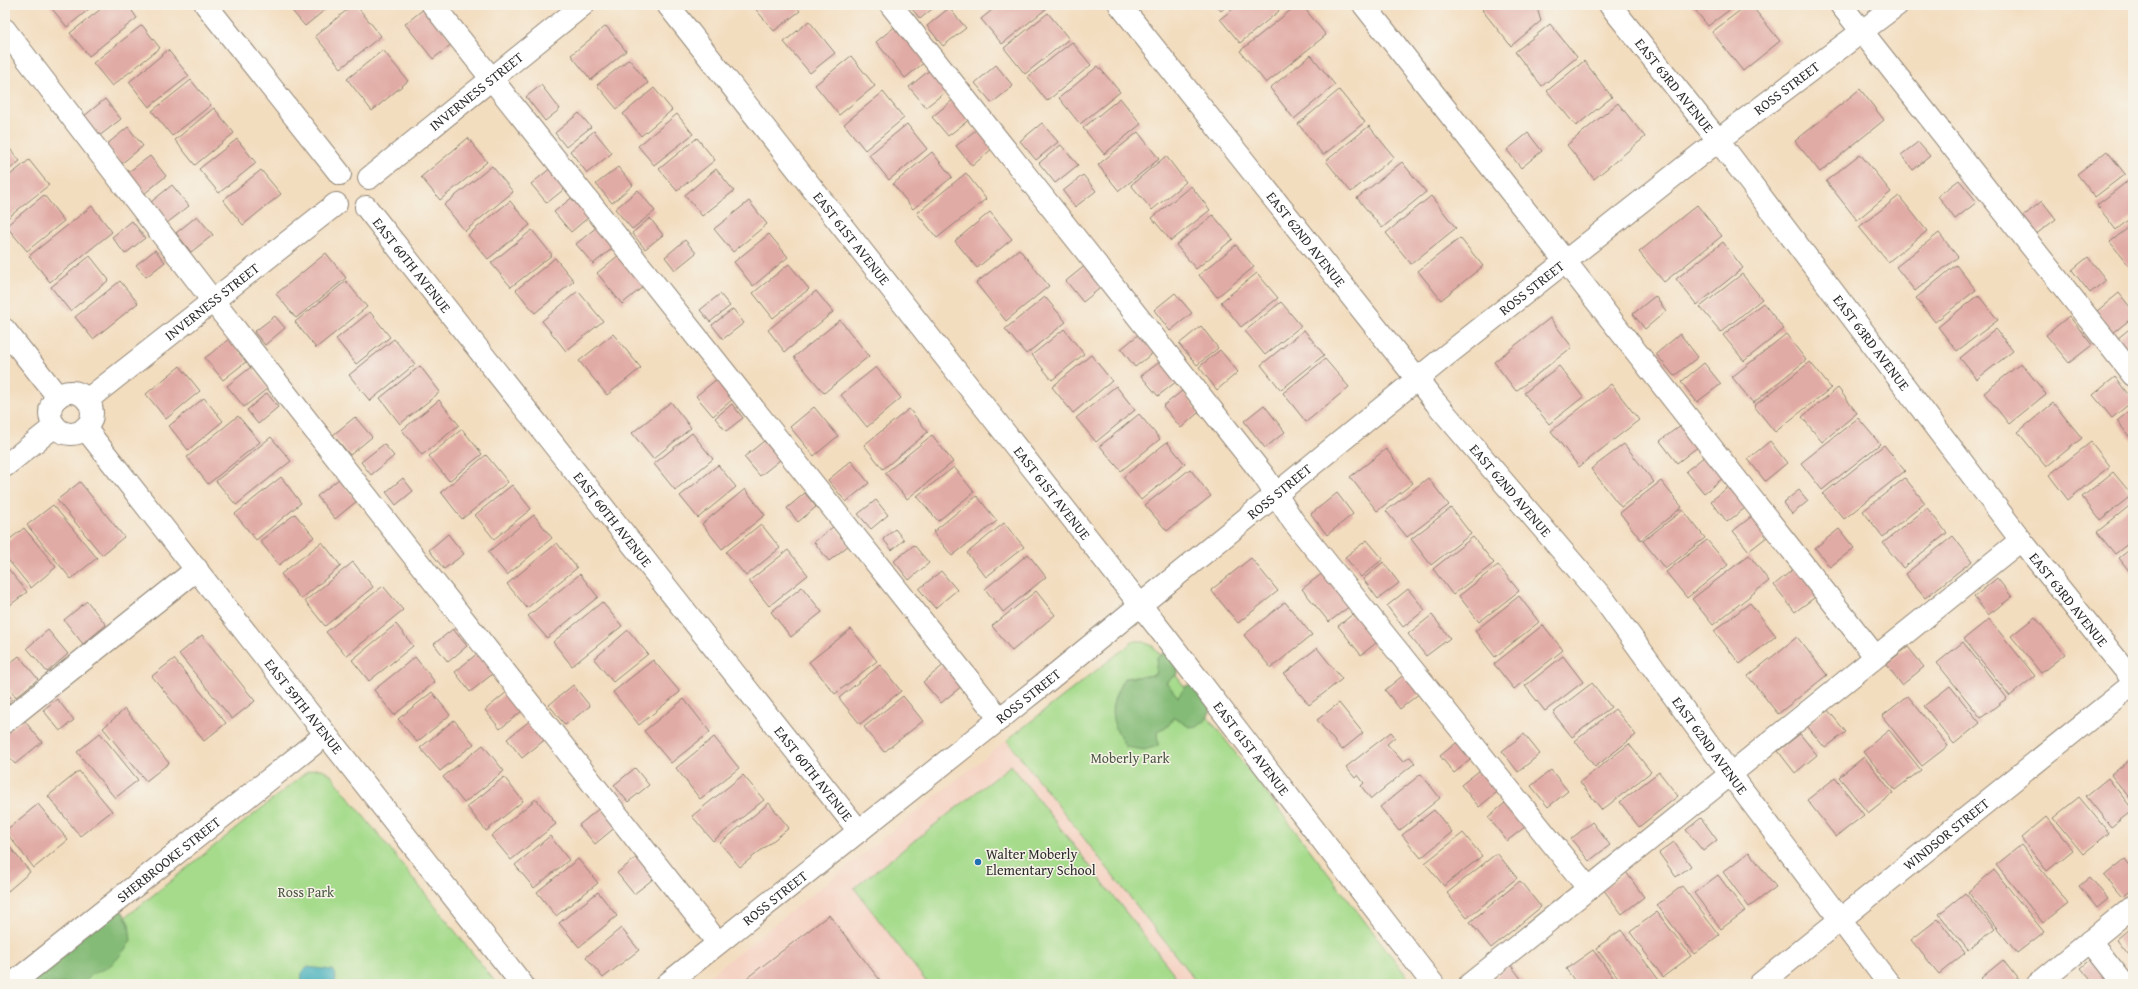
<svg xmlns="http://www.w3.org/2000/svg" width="2138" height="989" font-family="'Gentium Book Plus',serif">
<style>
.built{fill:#f5d2c2}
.green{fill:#a5db8b;stroke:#68835b}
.forest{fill:#84bb77;stroke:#587351}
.water{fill:#40afbb;stroke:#366d73}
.building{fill:#e1aba5}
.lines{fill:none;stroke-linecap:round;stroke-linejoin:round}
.minor-casing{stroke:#8f8475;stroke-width:24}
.minor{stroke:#fff;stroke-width:22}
.poi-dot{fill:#1f6fb2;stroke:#f7f3e8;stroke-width:1.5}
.labels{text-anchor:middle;stroke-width:3;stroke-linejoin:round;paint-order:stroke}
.street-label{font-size:14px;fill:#2b2b2b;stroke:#f7f3e8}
.park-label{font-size:14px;fill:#4a5743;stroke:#f7f3e8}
.poi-label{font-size:14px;fill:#2b2b2b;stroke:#f7f3e8;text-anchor:start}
</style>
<rect width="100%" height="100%" fill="#f7f3e8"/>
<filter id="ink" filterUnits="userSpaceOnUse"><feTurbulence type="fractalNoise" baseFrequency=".025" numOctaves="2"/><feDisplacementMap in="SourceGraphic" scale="8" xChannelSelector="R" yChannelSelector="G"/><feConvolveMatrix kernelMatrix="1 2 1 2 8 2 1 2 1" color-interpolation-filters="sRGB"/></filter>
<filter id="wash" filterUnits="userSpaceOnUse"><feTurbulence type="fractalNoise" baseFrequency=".012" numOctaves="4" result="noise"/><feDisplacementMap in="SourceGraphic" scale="16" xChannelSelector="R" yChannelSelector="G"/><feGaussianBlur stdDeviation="0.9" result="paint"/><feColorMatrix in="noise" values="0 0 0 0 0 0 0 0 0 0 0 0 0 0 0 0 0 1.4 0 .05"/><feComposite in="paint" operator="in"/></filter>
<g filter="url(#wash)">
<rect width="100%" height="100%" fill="#f3ddbf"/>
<!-- built -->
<path class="built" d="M1007,740l191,244h-499z"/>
<!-- green -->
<path class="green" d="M1134,641h8l12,6 259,337h-215l-191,-244z
M1011,765l171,219h-254l-74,-96z
M315,769h7l9,6 166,209h-455l266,-213z"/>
<!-- forest -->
<path class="forest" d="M1163,653l8,1 7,11v9l-12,8 12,15 9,-12 8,1 16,23c-5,13 -8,17 -22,18l-15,-10 -6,9 -11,5 1,15 -14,4 -18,-3c-18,-28 -18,-40 -2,-69l31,-3 2,-17z
M114,908l9,4 6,12 2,17c-7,9 -14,21 -25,27 -13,7 -13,3 -22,16h-79z"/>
<!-- water -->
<path class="water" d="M307,967l25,3 4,6 -1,8h-34l1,-12z"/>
<g id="blocks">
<!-- building -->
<path class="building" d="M49,5h45l-27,22z
M106,5h22l9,13 -48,38 -19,-23z
M287,5h44l-26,21z
M353,5h3l25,31 -40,32 -26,-32z
M752,5h43l5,6 -26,20z
M909,5h28l-17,14z
M998,5h45l3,4 -44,35 -21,-25z
M1215,5h13l-7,6z
M1238,5h37l4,6 -39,32 -20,-24z
M1297,5h5l24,30 -60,48 -26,-32z
M1488,5h48l5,16 -30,25 -29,-36z
M1691,5h45l-28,21z
M1747,5h4l29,36 -37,30 -31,-39z
M425,8l28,35 -20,16 -28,-35z
M949,8l17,20 -23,18 -16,-20z
M1048,13l21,26 -44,35 -21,-26z
M809,21l26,32 -25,20 -26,-31z
M1550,24l27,33 -35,29 -27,-34z
M142,25l18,23 -48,38 -19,-23z
M897,25l29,36 -21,17 -29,-36z
M606,26l20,25 -35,29 -20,-25z
M1072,42l19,23 -44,36 -19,-24z
M168,50l21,26 -40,31 -20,-25z
M383,50l25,31 -36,30 -25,-32z
M1311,55l24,30 -41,34 -24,-31z
M851,56l24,30 -36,29 -24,-30z
M629,59l19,24 -31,26 -20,-24z
M1584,61l28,36 -36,29 -29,-35z
M996,65l17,21 -21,17 -17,-20z
M1098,66l22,26 -40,32 -21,-26z
M931,69l17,21 -22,17 -17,-20z
M191,80l20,25 -39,31 -20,-25z
M541,85l19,24 -15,12 -19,-24z
M654,88l18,22 -31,26 -18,-22z
M1860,89l24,31 -64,52 -25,-31z
M1339,90l26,32 -42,33 -25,-31z
M883,92l21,26 -39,32 -21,-26z
M1120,98l21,26 -37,30 -21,-26z
M105,99l16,20 -23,18 -15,-20z
M954,99l16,20 -22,17 -16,-19z
M1618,103l27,34 -51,42 -27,-34z
M214,108l20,25 -39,32 -20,-25z
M579,113l12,14 -25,20 -11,-14z
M677,114l16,20 -39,31 -16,-19z
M1042,123l16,19 -22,18 -16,-19z
M907,124l20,25 -38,31 -20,-25z
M1369,126l25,31 -43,35 -25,-31z
M128,127l15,19 -22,18 -15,-19z
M977,129l16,19 -21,18 -16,-20z
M594,131l18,22 -25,20 -17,-22z
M1138,132l21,27 -40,32 -21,-26z
M1528,133l14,18 -21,17 -14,-18z
M468,138l19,24 -47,38 -19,-23z
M697,138l18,22 -38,31 -18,-22z
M237,139l19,24 -37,30 -20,-24z
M1918,142l12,14 -17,14 -12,-15z
M5,143l15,18 -15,12z
M1061,145l17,20 -23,18 -16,-20z
M2107,151l18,23 -30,23 -18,-23z
M932,152l20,25 -39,32 -20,-25z
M1860,154l31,38 -34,28 -31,-39z
M150,156l16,20 -22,18 -17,-21z
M1166,156l20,26 -34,28 -21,-25z
M29,160l20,25 -44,35v-41z
M1402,162l24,30 -44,36 -25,-30z
M492,166l21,26 -48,39 -21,-26z
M552,167l16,19 -21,17 -16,-19z
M618,167l15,18 -21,18 -16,-19z
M716,169l18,22 -32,25 -17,-21z
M261,170l20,24 -38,31 -20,-25z
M966,173l20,26 -49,39 -20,-25z
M1083,175l13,16 -21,16 -12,-16z
M1959,180l18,22 -22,17 -17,-23z
M2129,180l4,5v31l-17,14 -19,-25z
M172,185l17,21 -22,17 -16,-21z
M1191,186l19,24 -39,31 -19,-23z
M638,190l17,21 -23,18 -17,-20z
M44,195l20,26 -37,30 -21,-25z
M574,196l16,20 -19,16 -17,-20z
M1431,196l25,32 -45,36 -25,-31z
M1899,196l28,35 -39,31 -29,-35z
M510,201l20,24 -42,34 -20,-24z
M749,201l18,23 -34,28 -19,-23z
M2042,201l14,18 -21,16 -14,-17z
M1697,205l25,31 -58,46 -25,-30z
M92,206l20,26 -62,50 -21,-26z
M990,212l22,27 -35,29 -22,-27z
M1213,215l20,24 -37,30 -20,-24z
M197,216l16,19 -22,17 -15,-19z
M650,218l13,17 -18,14 -13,-16z
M132,221l13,17 -20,16 -13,-17z
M2133,224v47l-23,-29z
M598,226l16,21 -21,17 -17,-20z
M532,230l20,25 -41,32 -20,-24z
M1939,233l19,24 -43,34 -19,-24z
M769,234l19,23 -35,29 -19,-24z
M1460,238l23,28 -42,34 -23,-29z
M685,240l11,13 -21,17 -10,-13z
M1723,242l20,26 -46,37 -21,-26z
M1236,245l18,22 -37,30 -18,-22z
M1019,249l30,37 -43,35 -30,-38z
M155,250l10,12 -19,15 -10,-12z
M326,253l20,25 -50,40 -20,-24z
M620,254l25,31 -23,19 -25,-31z
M90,256l19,24 -39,31 -19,-24z
M2088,257l18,23 -16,13 -18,-23z
M555,258l19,23 -39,32 -19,-23z
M789,264l20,25 -36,29 -20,-25z
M1087,264l17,21 -21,17 -17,-21z
M1956,265l20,25 -41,32 -19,-24z
M1257,273l21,25 -37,29 -20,-25z
M1742,274l20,25 -41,33 -21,-25z
M120,281l18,22 -45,36 -18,-22z
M346,281l21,26 -51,41 -21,-26z
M578,291l25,30 -37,30 -24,-30z
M816,291l17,21 -48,40 -17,-22z
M1175,293l17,20 -22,18 -16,-21z
M2119,293l14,18v6l-20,16 -16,-22z
M720,294l10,12 -20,16 -10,-12z
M1978,295l20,25 -41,31 -19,-24z
M1655,296l11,15 -21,18 -12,-15z
M1045,297l21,25 -40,32 -21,-25z
M1281,302l20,24 -36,29 -20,-24z
M1763,303l21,26 -40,32 -21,-26z
M733,309l11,14 -21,16 -11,-14z
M370,312l20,25 -34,27 -20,-25z
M275,316l10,12 -20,17 -11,-13z
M2069,316l23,29 -23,18 -23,-28z
M1550,318l22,29 -56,44 -22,-29z
M840,320l29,36 -45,37 -30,-36z
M1201,326l17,22 -21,17 -18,-21z
M2133,326v33l-16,-20z
M1064,329l20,25 -32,26 -20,-25z
M1996,329l17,22 -36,28 -17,-21z
M1304,330l20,25 -43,35 -20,-25z
M613,334l28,34 -34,27 -28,-34z
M1139,334l15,18 -19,15 -14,-18z
M1680,334l18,23 -24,19 -18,-22z
M1786,334l20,26 -53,43 -21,-26z
M229,339l18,22 -24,19 -18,-22z
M394,339l21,25 -45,37 -21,-26z
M1220,350l18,22 -21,18 -18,-23z
M1091,355l21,26 -39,32 -21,-26z
M1325,359l24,28 -43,35 -23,-29z
M1161,361l16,20 -19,15 -17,-20z
M1810,362l21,26 -56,44 -21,-26z
M1704,363l17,21 -24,18 -16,-20z
M2021,363l25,31 -37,30 -25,-31z
M180,366l20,25 -34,28 -20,-25z
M420,366l20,26 -40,32 -20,-26z
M1559,366l24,31 -34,27 -25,-31z
M251,367l17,21 -24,19 -17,-21z
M876,367l25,31 -34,29 -26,-32z
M2115,377l18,24 -21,17 -19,-23z
M717,379l16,20 -20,17 -17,-20z
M1611,384l28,36 -60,47 -28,-36z
M1116,386l19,24 -39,32 -20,-24z
M1838,388l19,25 -35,29 -20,-25z
M1182,391l17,21 -18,16 -18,-22z
M267,393l11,14 -20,17 -11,-14z
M204,398l19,23 -35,29 -19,-24z
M439,400l20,25 -37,30 -20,-25z
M671,402l20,26 -38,31 -21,-26z
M2053,403l29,35 -36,29 -28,-35z
M732,404l11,14 -17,13 -11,-13z
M1264,405l21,27 -20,16 -21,-27z
M814,407l24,29 -24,20 -24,-29z
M2133,408v31l-1,1 -15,-19z
M909,409l19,23 -45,37 -19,-24z
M1139,414l21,25 -39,32 -21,-25z
M238,416l22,26 -52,42 -21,-27z
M355,417l17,20 -22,18 -17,-20z
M1858,418l22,26 -58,46 -21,-27z
M1682,424l17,22 -22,17 -17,-22z
M462,429l20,25 -33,27 -20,-25z
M692,433l21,26 -38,31 -21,-26z
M932,435l21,27 -46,37 -22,-26z
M271,437l20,24 -55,44 -20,-24z
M764,441l16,19 -20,16 -16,-19z
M1770,441l17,22 -22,18 -17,-22z
M1167,442l18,22 -44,36 -18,-23z
M2091,442l19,24 -42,34 -19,-25z
M384,444l10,12 -23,19 -10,-13z
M1624,444l30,38 -33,25 -30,-38z
M1884,445l21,26 -61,48 -21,-25z
M1386,449l27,34 -36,28 -27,-34z
M1709,453l18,22 -23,18 -18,-22z
M486,455l22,27 -46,37 -21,-27z
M851,461l18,22 -23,19 -18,-22z
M718,465l18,22 -38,31 -18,-22z
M954,467l20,25 -36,29 -21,-25z
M1190,469l21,27 -44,35 -22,-26z
M2113,472l19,23 -32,25 -18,-23z
M281,477l20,26 -45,37 -21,-26z
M403,478l10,13 -17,14 -10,-13z
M1428,478l21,27 -42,32 -21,-26z
M1905,478l20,25 -42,34 -20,-26z
M339,479l18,22 -22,18 -18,-23z
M1661,481l21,26 -41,33 -21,-27z
M80,482l44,55 -22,18 -45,-55z
M1732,484l17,21 -22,17 -16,-21z
M512,485l19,24 -37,30 -19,-24z
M745,489l20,26 -43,34 -20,-25z
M1799,490l9,11 -16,13 -9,-11z
M805,493l11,14 -18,15 -11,-14z
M1337,493l16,21 -26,21 -16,-21z
M977,496l20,25 -45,35 -19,-24z
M876,500l12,15 -17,14 -13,-15z
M2133,503v37l-18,14 -18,-22z
M53,505l44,53 -26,21 -44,-54z
M1451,508l20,26 -40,31 -20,-26z
M1927,508l20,25 -44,35 -20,-25z
M1683,510l22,28 -40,31 -22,-28z
M1756,513l16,20 -23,18 -16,-20z
M295,514l19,23 -35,28 -19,-24z
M534,515l18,23 -45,37 -19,-23z
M1004,523l20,24 -38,30 -19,-24z
M761,524l19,24 -34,28 -20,-24z
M834,526l15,19 -20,16 -15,-19z
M24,528l32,39 -25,21 -26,-32v-13z
M895,529l9,11 -12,10 -9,-11z
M1839,529l15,19 -24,19 -15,-19z
M448,534l16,20 -20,15 -15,-19z
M1953,536l19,25 -47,37 -20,-24z
M1473,537l21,26 -41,32 -20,-26z
M1367,540l16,19 -22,18 -16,-20z
M1707,540l21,25 -41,33 -21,-26z
M322,542l19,24 -40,33 -20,-25z
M557,543l20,25 -50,40 -20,-24z
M914,545l15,18 -20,17 -15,-19z
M2133,547v29l-14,-18z
M788,550l20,25 -39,31 -20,-25z
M1028,554l18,23 -43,35 -18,-23z
M1749,555l20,26 -56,44 -21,-26z
M1251,558l27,33 -40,32 -27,-33z
M353,562l20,25 -48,39 -20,-25z
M1383,562l16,21 -21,16 -15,-20z
M5,565l22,27 -22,17z
M1498,565l21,26 -40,31 -20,-26z
M1796,567l22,28 -23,17 -21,-27z
M941,571l16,19 -22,18 -16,-19z
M1324,572l27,33 -22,17 -27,-33z
M580,574l18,23 -51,41 -19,-22z
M1997,578l15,19 -24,18 -14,-18z
M383,586l20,24 -57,46 -20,-24z
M802,587l20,25 -31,25 -20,-25z
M1408,589l17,21 -22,17 -16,-21z
M1036,591l19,24 -43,36 -20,-25z
M1519,596l20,26 -44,35 -20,-26z
M87,601l19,24 -23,19 -19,-24z
M602,602l20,24 -50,40 -19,-24z
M1285,602l27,33 -41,33 -27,-33z
M1750,603l26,33 -36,28 -26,-33z
M1358,610l23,29 -20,16 -23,-29z
M1432,615l18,23 -24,18 -18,-22z
M2035,617l30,37 -24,19 -30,-37z
M1989,619l46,57 -25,20 -46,-57z
M396,624l17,22 -44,35 -17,-21z
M1543,625l20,25 -49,39 -20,-25z
M453,629l14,17 -19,16 -14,-18z
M851,629l26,32 -42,33 -26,-32z
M48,630l20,24 -21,18 -20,-24z
M628,630l20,24 -35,28 -19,-23z
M202,635l53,66 -23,18 -53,-65z
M1797,637l30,38 -49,39 -30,-38z
M1963,642l44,56 -26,20 -44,-55z
M1908,647l16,20 -22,18 -16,-21z
M1317,648l25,31 -33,26 -25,-31z
M479,652l16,20 -25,20 -15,-20z
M19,656l19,23 -22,18 -11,-14v-16z
M1563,656l20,26 -38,29 -20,-25z
M415,657l20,25 -41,33 -20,-25z
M174,659l52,64 -22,18 -52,-65z
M653,660l27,32 -41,33 -26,-33z
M946,663l17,22 -22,18 -18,-21z
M880,665l21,26 -41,33 -21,-26z
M1406,673l15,19 -21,17 -15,-19z
M1592,683l19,24 -39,30 -19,-24z
M573,685l17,21 -25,19 -16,-20z
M1950,686l30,37 -26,21 -30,-38z
M5,691l7,8 -7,6z
M508,691l15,19 -23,19 -15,-19z
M432,692l18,23 -33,27 -19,-23z
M903,696l20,25 -39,31 -20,-25z
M1908,696l40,50 -26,20 -40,-50z
M57,699l17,21 -14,11 -17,-21z
M684,699l26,33 -39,31 -27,-32z
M1339,703l24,30 -21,17 -25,-30z
M125,709l44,54 -23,18 -43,-53z
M1615,709l21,26 -41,32 -20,-26z
M1827,709l19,23 -21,16 -18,-22z
M23,719l19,23 -27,22 -10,-11v-19z
M532,719l15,19 -25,20 -15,-19z
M454,720l20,24 -34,27 -20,-23z
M1889,730l32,40 -26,20 -32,-39z
M1391,732l4,5 -8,7 16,18 7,-5 5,6 -44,36 -10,-13 3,-3 -6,-8 -3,3 -9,-11z
M100,733l38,47 -23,18 -38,-46z
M1524,734l16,20 -22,18 -16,-21z
M1800,734l17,21 -22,18 -17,-22z
M714,737l25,31 -39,31 -24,-31z
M1461,739l14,17 -21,17 -14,-17z
M1629,744l22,28 -49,38 -22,-28z
M483,745l21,26 -40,32 -21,-26z
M1864,757l29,36 -25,20 -29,-36z
M2133,757v45l-22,-27z
M1484,767l18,21 -23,19 -18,-22z
M635,768l14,17 -21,17 -14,-17z
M1551,770l17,21 -20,16 -17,-21z
M79,771l33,40 -32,25 -32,-40z
M1659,772l19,24 -39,31 -19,-25z
M1421,774l19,24 -41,33 -19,-24z
M743,775l21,25 -51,41 -21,-25z
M504,777l19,24 -37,30 -19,-24z
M1835,778l29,37 -28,22 -29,-37z
M2108,778l25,32 -22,17 -25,-31z
M2079,797l30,36 -26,21 -30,-36z
M536,799l20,25 -45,36 -20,-24z
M1510,799l20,24 -23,18 -19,-24z
M769,803l20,25 -49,39 -20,-24z
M38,804l30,36 -34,28 -29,-37z
M601,807l16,19 -22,18 -16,-19z
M1434,810l18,22 -31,26 -19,-23z
M2046,817l27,33 -26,21 -26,-33z
M1701,818l16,22 -14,11 -17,-21z
M1592,822l18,23 -21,16 -18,-22z
M1463,833l19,23 -38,30 -19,-23z
M550,836l19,24 -35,28 -19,-23z
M5,841l25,31 -22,19 -3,-4z
M1674,842l17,24 -15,11 -17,-24z
M2021,845l47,58 -25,20 -47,-58z
M1749,852l27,35 -27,20 -26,-35z
M1497,853l20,25 -50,40 -20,-25z
M641,854l17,21 -24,19 -17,-21z
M578,859l20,24 -42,33 -19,-24z
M2125,859l8,10v19l-11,9 -18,-21z
M1994,870l50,62 -27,21 -49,-61z
M1626,872l18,25 -22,17 -19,-25z
M1718,875l27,36 -24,18 -27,-36z
M2090,877l18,22 -11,9 -18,-22z
M1520,881l21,26 -50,41 -21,-26z
M1682,886l37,49 -25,19 -37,-49z
M598,892l19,24 -38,31 -20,-24z
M1965,893l30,36 -27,21 -29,-36z
M1657,912l34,44 -28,21 -33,-45z
M829,915l54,69h-144z
M1938,919l27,34 -26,21 -28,-34z
M621,928l18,22 -36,28 -17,-21z
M2129,929l4,4v26l-16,-20z
M1621,930l38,50 -6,4h-30l-27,-36z
M1593,950l25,34h-41l-11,-15z
M2094,957l16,19 -9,8h-7l-13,-16z
M2003,960l16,21 -4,3h-28l-6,-6z
M1510,964l15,20h-38z"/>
</g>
</g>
<g filter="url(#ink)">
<use href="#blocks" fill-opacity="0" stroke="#8f8475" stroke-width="1"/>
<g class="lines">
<!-- minor casing -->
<g class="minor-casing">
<g id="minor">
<path d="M206,5l134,169"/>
<path d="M433,5l567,714"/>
<path id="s1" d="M668,5l496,630 269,349"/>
<path d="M891,5l373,471 29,45 296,368"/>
<path id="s2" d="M1120,5l316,398 169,198 126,174 158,209"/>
<path d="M1364,5l511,651"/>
<path id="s3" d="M1610,5l108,135 303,400 112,140"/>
<path d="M1841,5l292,370"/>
<path d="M5,30l208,271 505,642"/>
<path id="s4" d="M369,178l214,-173"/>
<path id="s5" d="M366,207l493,624"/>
<path d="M5,330l53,67"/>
<circle cx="71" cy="413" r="21"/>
<path id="s6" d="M87,400l249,-196"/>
<path id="s7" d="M85,428l437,556"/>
<path d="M5,466l50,-40"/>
<path d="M5,722l192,-153"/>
<path d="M2090,941l34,43"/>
<path id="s8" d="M12,984l313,-249"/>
<path id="s9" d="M667,984l379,-302 397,-324 296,-234 158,-119"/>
<path d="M1470,984l551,-444"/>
<path id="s10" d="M1760,984l373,-300"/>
<path d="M2038,984l95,-78"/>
</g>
</g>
<!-- minor -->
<use href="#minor" class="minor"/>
</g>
</g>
<!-- markers -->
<circle class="poi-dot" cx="978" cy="862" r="4"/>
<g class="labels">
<!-- street labels -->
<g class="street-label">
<text dy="5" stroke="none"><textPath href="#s3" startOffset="103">EAST 63RD AVENUE</textPath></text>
<text dy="5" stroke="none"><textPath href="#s9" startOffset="1434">ROSS STREET</textPath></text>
<text dy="5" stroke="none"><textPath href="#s4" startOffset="138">INVERNESS STREET</textPath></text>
<text dy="5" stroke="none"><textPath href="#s1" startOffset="297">EAST 61ST AVENUE</textPath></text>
<text dy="5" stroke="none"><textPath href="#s2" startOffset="299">EAST 62ND AVENUE</textPath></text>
<text dy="5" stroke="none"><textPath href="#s5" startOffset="74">EAST 60TH AVENUE</textPath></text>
<text dy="5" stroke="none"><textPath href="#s9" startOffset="1110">ROSS STREET</textPath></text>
<text dy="5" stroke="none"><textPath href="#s6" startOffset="159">INVERNESS STREET</textPath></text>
<text dy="5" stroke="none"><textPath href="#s3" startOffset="427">EAST 63RD AVENUE</textPath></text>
<text dy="5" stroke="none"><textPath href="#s2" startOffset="623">EAST 62ND AVENUE</textPath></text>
<text dy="5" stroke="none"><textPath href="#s9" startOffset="786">ROSS STREET</textPath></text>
<text dy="5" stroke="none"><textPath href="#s1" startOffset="621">EAST 61ST AVENUE</textPath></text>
<text dy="5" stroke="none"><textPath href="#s5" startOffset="398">EAST 60TH AVENUE</textPath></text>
<text dy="5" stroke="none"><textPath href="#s3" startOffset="751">EAST 63RD AVENUE</textPath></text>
<text dy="5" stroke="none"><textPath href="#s9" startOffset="462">ROSS STREET</textPath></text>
<text dy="5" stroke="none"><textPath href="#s7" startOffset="354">EAST 59TH AVENUE</textPath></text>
<text dy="5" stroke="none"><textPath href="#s2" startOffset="947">EAST 62ND AVENUE</textPath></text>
<text dy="5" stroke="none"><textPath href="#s1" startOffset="945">EAST 61ST AVENUE</textPath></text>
<text dy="5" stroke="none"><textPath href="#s5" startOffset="722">EAST 60TH AVENUE</textPath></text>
<text dy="5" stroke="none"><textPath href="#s10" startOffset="239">WINDSOR STREET</textPath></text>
<text dy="5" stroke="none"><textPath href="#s8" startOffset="200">SHERBROOKE STREET</textPath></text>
<text dy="5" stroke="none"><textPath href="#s9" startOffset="138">ROSS STREET</textPath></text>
</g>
<!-- park labels -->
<g class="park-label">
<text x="1130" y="763">Moberly Park</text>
<text x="306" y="897">Ross Park</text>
</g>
<!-- poi labels -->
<g class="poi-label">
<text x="986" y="859">Walter Moberly<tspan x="986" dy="16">Elementary School</tspan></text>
</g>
</g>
<!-- margin -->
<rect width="2138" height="989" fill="none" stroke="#f7f3e8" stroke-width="20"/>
</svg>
